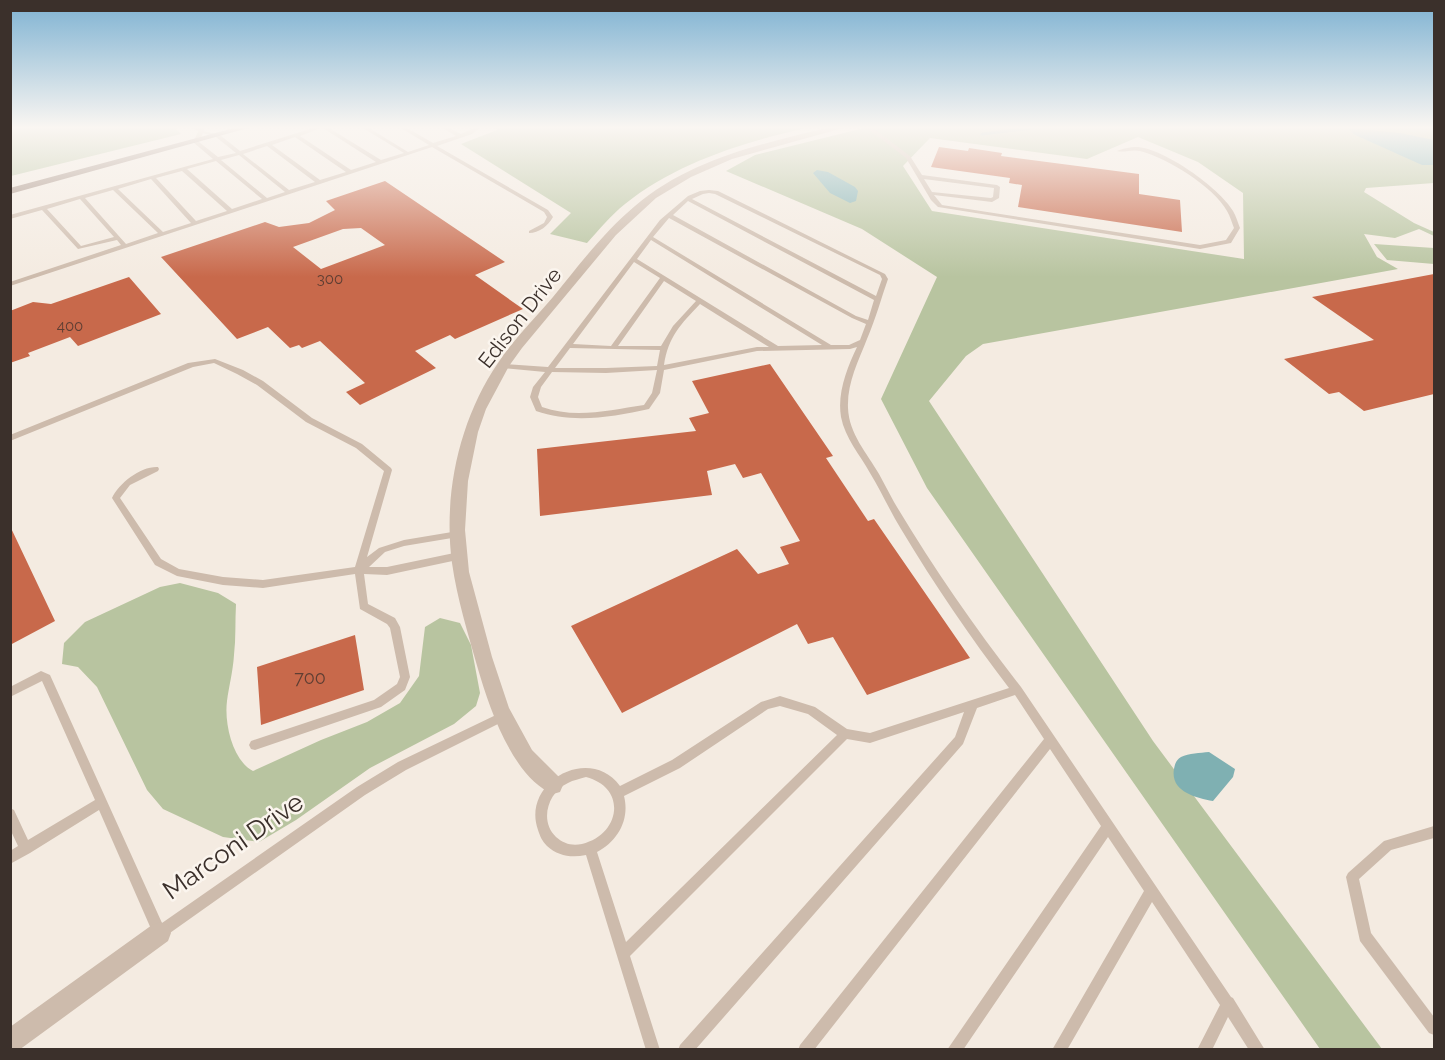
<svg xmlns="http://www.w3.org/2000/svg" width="1445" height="1060" font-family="Raleway,sans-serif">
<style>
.green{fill:#b8c4a0;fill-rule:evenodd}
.water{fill:#7fb0b2}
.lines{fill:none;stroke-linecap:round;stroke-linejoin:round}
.stream{stroke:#7fb0b2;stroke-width:3}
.building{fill:#c8694b;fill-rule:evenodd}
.lane{fill:#cdbbac;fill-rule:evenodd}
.street{fill:#cdbbac;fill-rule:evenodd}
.secondary{fill:#a18a7d;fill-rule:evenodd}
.labels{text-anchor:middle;stroke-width:5;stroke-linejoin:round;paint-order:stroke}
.far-number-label{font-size:15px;fill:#5e3e33}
.number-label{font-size:18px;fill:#5e3e33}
.street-label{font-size:21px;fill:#3b302b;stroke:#fbf5ee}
.near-street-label{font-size:26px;fill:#3b302b;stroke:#fbf5ee}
</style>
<rect width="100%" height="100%" fill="#f4ebe1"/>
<!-- green -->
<path class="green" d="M22,128h153l6,6 -170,42v-46z
M495,128h311c-62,14 -130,35 -181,76 -14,11 -26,26 -38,39l-37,-9 21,-21 -110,-69 36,-14z
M864,128h570v55l-68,5 -2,4 50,31 20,9v4l-15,-7 -24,9 -31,-4 13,23 21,12 -415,75 -17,12 -37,45 224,340 229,308h-62l-393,-561 -46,-89 56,-122 -75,-48 -136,-58 29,-16zM1138,137l60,25 45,31 1,66 -312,-48 -29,-45 27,-28 157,21z
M1374,244l60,4v16l-47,-4z
M180,583l38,10 18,11c-1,17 0,34 -2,51 -1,16 -5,31 -7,46 -3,23 6,60 26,70l68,-31 46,-18 33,-19 19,-27 6,-49 15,-9 20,5 11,22 9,48 -4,13 -22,18 -84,44 -74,52 -37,22 -36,-5 -60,-28 -16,-19 -50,-103 -19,-20 -16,-3 2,-21 21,-21 75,-35z"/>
<!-- water -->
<path class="water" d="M1348,128l52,5 34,7v25h-12l-69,-31z
M817,170l11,2 27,15 3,4 -2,10 -6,2 -20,-10 -17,-20z
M1209,752l26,17 -2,8 -20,24c-18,-3 -43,-10 -39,-32 1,-5 2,-9 7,-12 8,-4 19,-4 28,-5z"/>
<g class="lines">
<!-- stream -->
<path class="stream" d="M982,134l51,-6"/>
</g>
<!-- building -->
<path class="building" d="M939,147l29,4 1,-3 33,5 -1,3 138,18v20l41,6 2,32 -164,-25 4,-22 -13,-2 1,-5 -79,-11z
M385,181l120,81 -30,13 48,34 -68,30 -5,-4 -35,16 21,17 -76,37 -14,-13 19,-9 -45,-42 -18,7 -3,-3 -9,3 -22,-21 -31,12 -76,-82 104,-35 14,5 30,-4 26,-13 -9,-9zM361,228l24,17 -64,24 -28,-22 50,-18z
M1434,274v120l-70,17 -25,-19 -10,2 -45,-35 90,-19 -62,-43z
M129,277l32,37 -83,32 -8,-9 -42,16 2,3 -20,7v-52l23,-9 18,2z
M770,364l63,92 -7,2 42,63 6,-2 96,139 -103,37 -34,-58 -25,7 -11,-20 -175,89 -51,-87 166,-77 21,25 31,-10 -9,-17 20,-6 -39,-68 -18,5 -8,-14 -28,7 5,24 -172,21 -3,-67 159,-18 -7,-13 20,-5 -17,-32z
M10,526l45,95 -45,24z
M355,635l9,55 -103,35 -4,-58z"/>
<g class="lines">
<!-- lane -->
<path class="lane" d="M313,128h8l-21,8 51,34 25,-8 -53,-34h6l52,32 23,-7 -41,-25h6l39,24 21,-7 -28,-17h6l26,15 23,-7 -13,-8h6l12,6 13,-6h6l-8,6 -35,12 111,64 5,7c-5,9 -14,16 -24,16v-2l15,-8 3,-6 -3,-5 -112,-65 -422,139v-4l111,-37 -4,-5 -39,9 -36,-39 -32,9v-4l203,-56 -20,-17 6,-12 21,5 20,16zM203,133l13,4 20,16 -18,4 -19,-15zM295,137l51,35 -26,8 -48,-35zM267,146l48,36 -26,8 -46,-36zM239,155l46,37 -18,6 -46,-38zM216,161l46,38 -30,10 -45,-40zM182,171l45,40 -31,10 -40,-43zM151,179l40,44 -28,9 -45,-43zM113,190l45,43 -32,11 -41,-46zM80,199l34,38 -33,9 -34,-37z
M867,128h6l37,28 12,19 75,10 3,2 -1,11 -7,4 -58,-7 8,10 258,40 26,-5 8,-12c-2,-5 -4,-12 -7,-17 -14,-25 -60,-53 -87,-60 -8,-2 -16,2 -23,0 5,-2 13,-4 19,-4 26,0 84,41 97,64 3,5 5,12 7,17l-9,15 -31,6 -262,-42 -7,-7 -25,-42zM924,179l70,9 -1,9 -2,1 -59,-6z
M709,190l9,1 167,83 3,5c-7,20 -12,39 -21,60 -9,23 -20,44 -19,69 1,26 19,45 31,66 5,9 10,19 15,28 38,64 81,126 127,185l210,310 2,1 32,52h-16l-21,-33 -16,33h-15l23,-45 -68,-103 -85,148h-15l92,-159 -36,-54 -145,213h-16l154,-224 -51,-77 -236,301h-16l2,-5 244,-306 -29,-44 -38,13 -14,36 -268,306h-17l2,-5 275,-308 9,-25 -94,31 -23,-4 -217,217 30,94h-14l-60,-195c-15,3 -28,1 -39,-9 -5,-5 -7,-10 -9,-16 -17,-47 51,-86 82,-44l52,-26 89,-58 19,-6 35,11 32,22 23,4 139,-45c-39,-51 -75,-104 -108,-159 -11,-18 -20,-38 -31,-56 -10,-18 -25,-35 -29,-56 -4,-24 6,-49 16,-70l-7,2 -93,2 -93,19 -4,23 -11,16c-37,8 -76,15 -113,2l-6,-14 3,-10 12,-15 -42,-4 -4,-2 4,-2 45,3 112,-147 28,-24 12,-5zM709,193l6,1 165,81 2,4 -6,17 -184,-97 11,-5zM688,201l186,99 -6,20 -12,-4 -183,-101zM669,218l183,100 14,6 -6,16 -11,5h-18l-178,-108zM651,240l171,105 -44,1 -141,-87zM634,262l26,16 -49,68 -38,-2zM664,281l32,20 -23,25 -12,20h-43zM700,304l69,43h-12l-93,18c4,-28 17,-41 36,-61zM570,348l90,2 -3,16 -51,2h-51zM657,370l-5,23 -8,12c-34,5 -69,14 -102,2l-4,-10 3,-10 11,-15 54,1zM780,706l28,8 29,21 -211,207 -29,-90c21,-11 33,-33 27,-56l56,-28 88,-59zM586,777c42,11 34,58 -4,67 -10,2 -18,0 -26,-7 -17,-16 -8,-45 12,-54 5,-3 12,-4 18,-6z
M215,359l28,11 20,11 49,37 50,26 29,24 1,2 -25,87 12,-9 25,-8 54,-9 5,3 -5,3 -54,9 -19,6 -16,15h18l72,-15 3,1 2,3 -2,3 -75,16 -23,-1 4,30 27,14 5,9 10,50 -5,13 -24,17 -126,43 -4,-1 -2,-4 2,-4 123,-41 23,-16 3,-7 -10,-49 -3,-4 -27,-15 -5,-35 -92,14 -40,-3 -46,-9 -22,-11 -43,-67c7,-15 29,-32 46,-31l1,2 -1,2 -28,14 -10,13 41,61 18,10 44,8 40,3 92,-13 29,-96 -28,-23 -50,-26 -49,-37 -20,-11 -23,-11 -21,4 -183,74v-6l178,-72z
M41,671l9,4 112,248 195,-136 41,-25 100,-48 4,-2 4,2 1,3 -1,3 -100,50 -41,25 -205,145 -5,-2 -56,-128 -69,43 -20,11v-13l8,-5 -8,-17v-21l4,2 14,30 67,-40 -53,-119 -32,16v-10z
M1434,826v12l-43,12 -32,29 12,54 63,84v18l-5,-2 -69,-92 -14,-64 2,-4 36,-32z"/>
<!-- street -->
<path class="street" d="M193,128h10l2,3 -4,2z
M827,128h16l-111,31 -41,18 -35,21 -40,37 -94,113 -13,18 -23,43 -8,23 -10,49 -3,49 4,42 23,85 17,51 23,42 28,28 3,7 -3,7 -7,2c-40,-16 -64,-87 -75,-125 -10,-35 -21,-71 -26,-106 -9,-68 7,-143 46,-200 16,-24 37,-45 55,-66 26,-32 51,-65 82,-91 54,-46 125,-62 192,-78z
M160,922l8,3 3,8 -3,8 -149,109h-9v-23l142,-102z"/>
<!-- secondary -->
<path class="secondary" d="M234,128h14l-238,66v-6z"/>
</g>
<!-- sky -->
<linearGradient id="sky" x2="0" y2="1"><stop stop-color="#7eb2d2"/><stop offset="0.46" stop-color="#faf6f2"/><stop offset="1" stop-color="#faf6f2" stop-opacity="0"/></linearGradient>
<rect width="1445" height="277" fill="url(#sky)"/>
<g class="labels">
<!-- far-number labels -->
<g class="far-number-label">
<text x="330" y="284">300</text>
<text x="70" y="331">400</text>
</g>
<!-- number labels -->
<g class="number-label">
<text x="310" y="684">700</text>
</g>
<!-- street labels -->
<g class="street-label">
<text transform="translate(520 318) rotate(-52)" y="7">Edison Drive</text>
</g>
<!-- near-street labels -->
<g class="near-street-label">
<text transform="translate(233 846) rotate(-35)" y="9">Marconi Drive</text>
</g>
</g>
<!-- border -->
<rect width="1445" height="1060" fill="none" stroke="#3b302b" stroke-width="24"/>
</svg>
